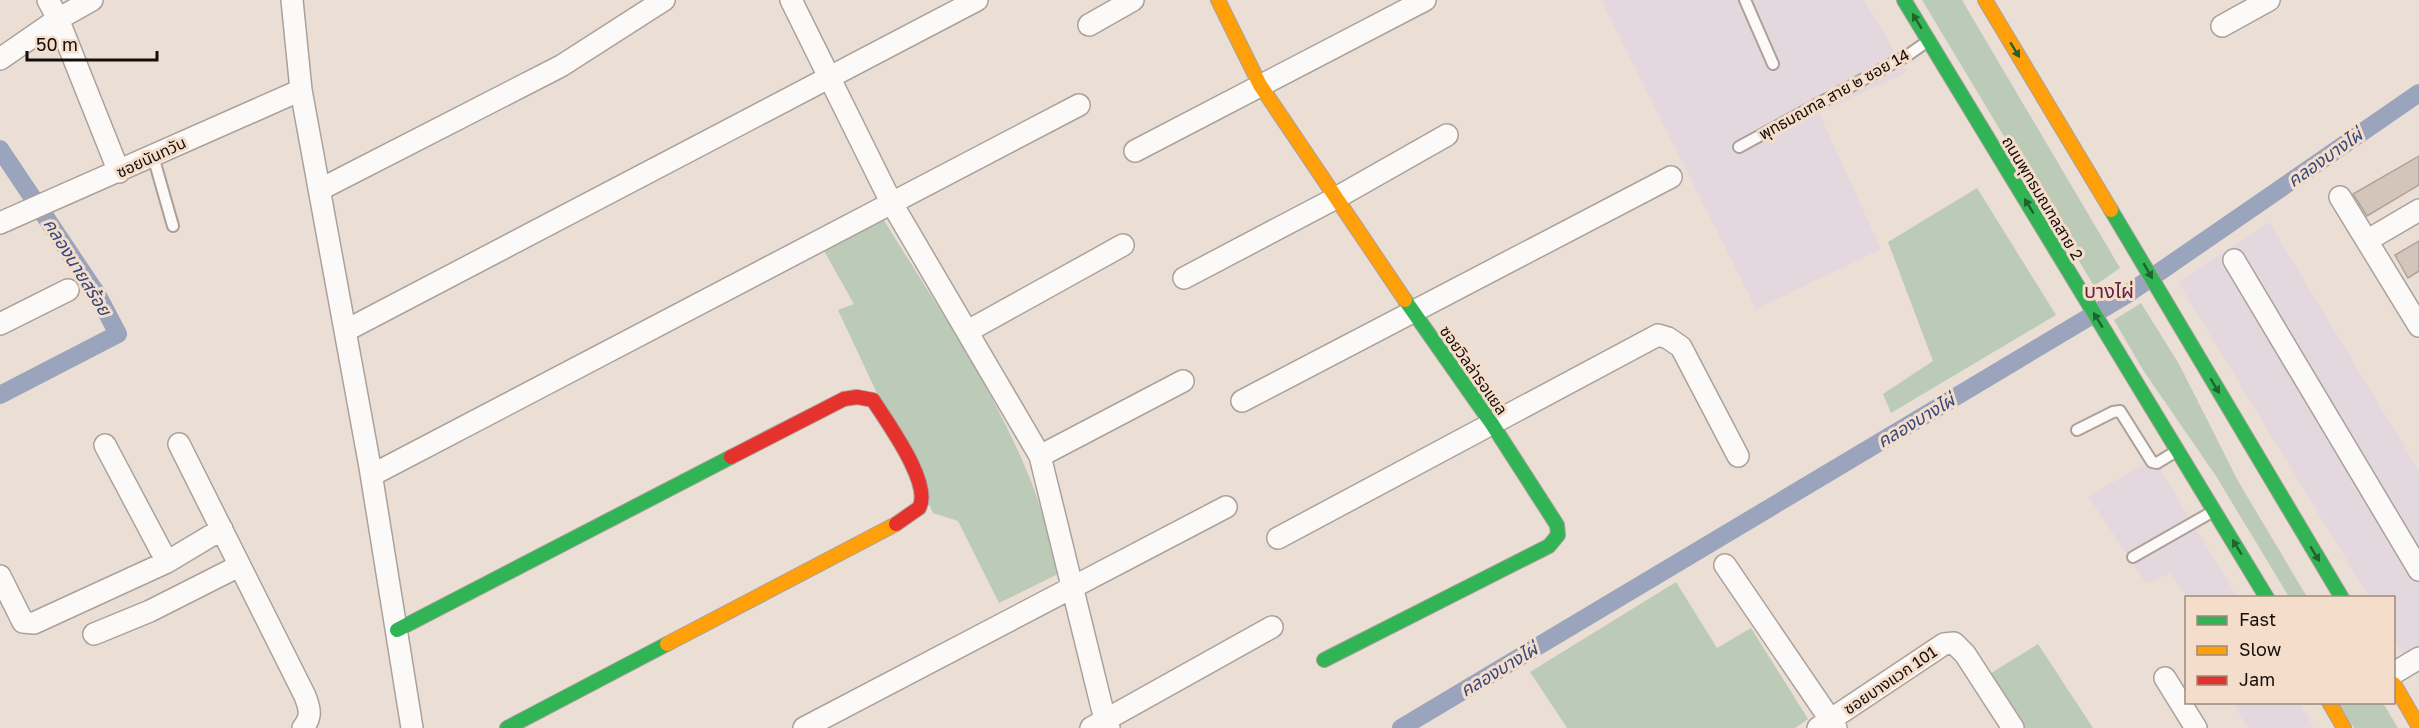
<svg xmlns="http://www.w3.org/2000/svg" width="2419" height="728" font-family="'Golos Text','Noto Sans Thai',sans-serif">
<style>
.commercial{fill:#e4d8df}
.green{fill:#bbcbb8}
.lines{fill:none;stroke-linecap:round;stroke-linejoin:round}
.canal{stroke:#9aa4bc;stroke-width:18}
.building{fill:#d3c5ba;stroke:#ada39c;stroke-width:1.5}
.lane-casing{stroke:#aba19a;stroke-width:14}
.street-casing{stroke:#aba19a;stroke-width:24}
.fast-casing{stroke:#aba19a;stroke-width:16}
.slow-casing{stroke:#aba19a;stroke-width:16}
.jam-casing{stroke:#aba19a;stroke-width:16}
.lane{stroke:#fcfaf9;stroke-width:10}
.street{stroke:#fcfaf9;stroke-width:21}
.fast{stroke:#30b455;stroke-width:14}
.slow{stroke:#ff9f0a;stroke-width:14}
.jam{stroke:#e5322d;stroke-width:14}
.oneway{fill:#23612e}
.labels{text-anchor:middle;stroke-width:6;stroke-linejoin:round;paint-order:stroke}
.street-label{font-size:16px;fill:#160e08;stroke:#f5ddcb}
.water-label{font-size:18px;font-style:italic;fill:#314a7e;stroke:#f5ddcb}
.quarter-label{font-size:20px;fill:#5f2247;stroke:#f5ddcb}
</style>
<rect width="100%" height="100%" fill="#ebded5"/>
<!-- commercial -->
<path class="commercial" d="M1601,0h263l43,72 -88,41 62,136 -125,60z
M2269,222l150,249v210l-25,-42v-41l-25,-1 -191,-315z
M2154,459l83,138h-50l-16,-24 -25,10 -58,-87z
M2232,703h67l15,25h-66z"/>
<!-- green -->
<path class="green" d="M1922,0h40l158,268 -26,18z
M1977,188l79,127 -165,98 -8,-19 50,-33 -45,-119z
M882,217c51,84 109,166 146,257 14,32 21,67 30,100l-59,29 -41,-82 -25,-8 -95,-203 16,-6 -31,-55z
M2141,303l38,61 59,117 69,116h-18l-73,-121 -73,-106 -29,-50z
M1676,582l41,66 34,-20 57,91 -13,9h-228l-37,-56z
M2038,644l55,84h-70l-35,-53z
M2338,703h45l15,25h-44z"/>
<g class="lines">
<!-- canal -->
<path class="canal" d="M0,149l97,145 21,40 -118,61
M1401,728l725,-433 293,-202"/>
</g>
<!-- building -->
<path class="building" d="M2419,156v29l-52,31 -14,-22z
M2419,241v30l-11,7 -13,-23z"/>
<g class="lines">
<!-- lane casing -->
<g class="lane-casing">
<path id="lane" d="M1745,0l28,64
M1739,147l169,-92 20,-14
M153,156l20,70
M2077,430l36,-18 7,-1 32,51 5,1 18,-11
M2133,557l79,-45"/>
</g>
<!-- street casing -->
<g class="street-casing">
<path id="street" d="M48,0l10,19 61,153
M292,0l9,90 69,377 42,261
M791,0l100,202 149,254 65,264 4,8
M1089,25l44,-25
M2222,26l47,-26
M0,59l58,-40 34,-19
M1135,151l290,-151
M321,189l240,-123 103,-66
M2340,197l79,129
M0,223l301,-133
M2368,240l51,-30
M2234,260l185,310
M1184,278l152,-80 111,-63
M0,324l68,-34
M345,331l632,-331
M968,331l155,-86
M1242,401l429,-224
M179,444l126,252c5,13 7,20 -2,32
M105,445l62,117
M1040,456l143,-75
M372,475l707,-370
M1278,538l380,-203 10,3 13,9 57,109
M1725,565l111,163
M0,576l23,46 11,1 133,-61 55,-33
M94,634l56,-23 89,-45
M2394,673l25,-15
M2165,678l31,50
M804,728l422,-221
M1091,728l181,-101
M1818,728l126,-84 10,-1 11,11 48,74"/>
</g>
<!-- fast casing -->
<g class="fast-casing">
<path id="fast" d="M1904,0l363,598
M2111,210l231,388
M397,630l334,-173
M1324,660l225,-114 9,-11 -1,-10 -65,-101 -87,-124
M507,728l160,-84"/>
</g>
<!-- slow casing -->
<g class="slow-casing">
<path id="slow" d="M1218,0l42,85 145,215
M1985,0l126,210
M667,644l229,-120
M2394,684l25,43
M2329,702l15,26"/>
</g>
<!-- jam casing -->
<g class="jam-casing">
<path id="jam" d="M731,457l113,-58 13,-2 16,3c13,21 60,84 46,108l-23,16"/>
</g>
<!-- lane -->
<use href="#lane" class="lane"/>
<!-- street -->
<use href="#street" class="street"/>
<!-- fast -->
<use href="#fast" class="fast"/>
<!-- slow -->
<use href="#slow" class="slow"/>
<!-- jam -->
<use href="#jam" class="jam"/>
</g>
<!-- one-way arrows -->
<defs><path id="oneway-solid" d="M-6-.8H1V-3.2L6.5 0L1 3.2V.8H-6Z" transform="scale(1.5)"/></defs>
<g class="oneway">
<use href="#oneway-solid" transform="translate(1917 21) rotate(-121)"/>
<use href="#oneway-solid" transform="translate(2015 50) rotate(59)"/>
<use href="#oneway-solid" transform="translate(2029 206) rotate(-121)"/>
<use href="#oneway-solid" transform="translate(2148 271) rotate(60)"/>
<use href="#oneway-solid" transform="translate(2098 320) rotate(-121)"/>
<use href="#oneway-solid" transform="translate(2215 386) rotate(59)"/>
<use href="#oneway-solid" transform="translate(2237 547) rotate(-121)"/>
<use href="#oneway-solid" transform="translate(2315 554) rotate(59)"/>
</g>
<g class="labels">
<!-- street labels -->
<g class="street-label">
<text transform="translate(1834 94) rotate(-29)" y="6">พุทธมณฑล สาย ๒ ซอย 14</text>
<text transform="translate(151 157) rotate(-25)" y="6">ซอยนันทวัน</text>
<text transform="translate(2043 198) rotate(59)" y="6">ถนนพุทธมณฑลสาย 2</text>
<text transform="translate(1474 370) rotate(55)" y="6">ซอยวิลล่ารอแยล</text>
<text transform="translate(1890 680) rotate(-34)" y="6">ซอยบางแวก 101</text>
</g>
<!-- water labels -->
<g class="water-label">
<text transform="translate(2325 158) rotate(-35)" y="6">คลองบางไผ่</text>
<text transform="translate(77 267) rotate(58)" y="6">คลองนายสร้อย</text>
<text transform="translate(1916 421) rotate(-31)" y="6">คลองบางไผ่</text>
<text transform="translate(1499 670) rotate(-31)" y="6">คลองบางไผ่</text>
</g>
<!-- quarter labels -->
<g class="quarter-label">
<text x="2109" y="298">บางไผ่</text>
</g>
</g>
<!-- legend -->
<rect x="2185" y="596" width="210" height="108" fill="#f5ddcb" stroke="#9c8a7d" stroke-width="1.5"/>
<rect x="2197" y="616" width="30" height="9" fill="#30b455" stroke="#9c8a7d" stroke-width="1.5"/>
<text x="2239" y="626" font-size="18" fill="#160e08">Fast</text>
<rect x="2197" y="646" width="30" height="9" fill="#ff9f0a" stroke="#9c8a7d" stroke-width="1.5"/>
<text x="2239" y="656" font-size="18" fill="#160e08">Slow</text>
<rect x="2197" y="676" width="30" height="9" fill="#e5322d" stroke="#9c8a7d" stroke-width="1.5"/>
<text x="2239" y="686" font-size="18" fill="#160e08">Jam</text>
<!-- scale -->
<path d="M27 51v9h130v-9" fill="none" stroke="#160e08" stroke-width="3"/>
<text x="36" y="51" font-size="18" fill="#160e08" stroke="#f5ddcb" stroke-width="4.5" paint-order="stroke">50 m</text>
</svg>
